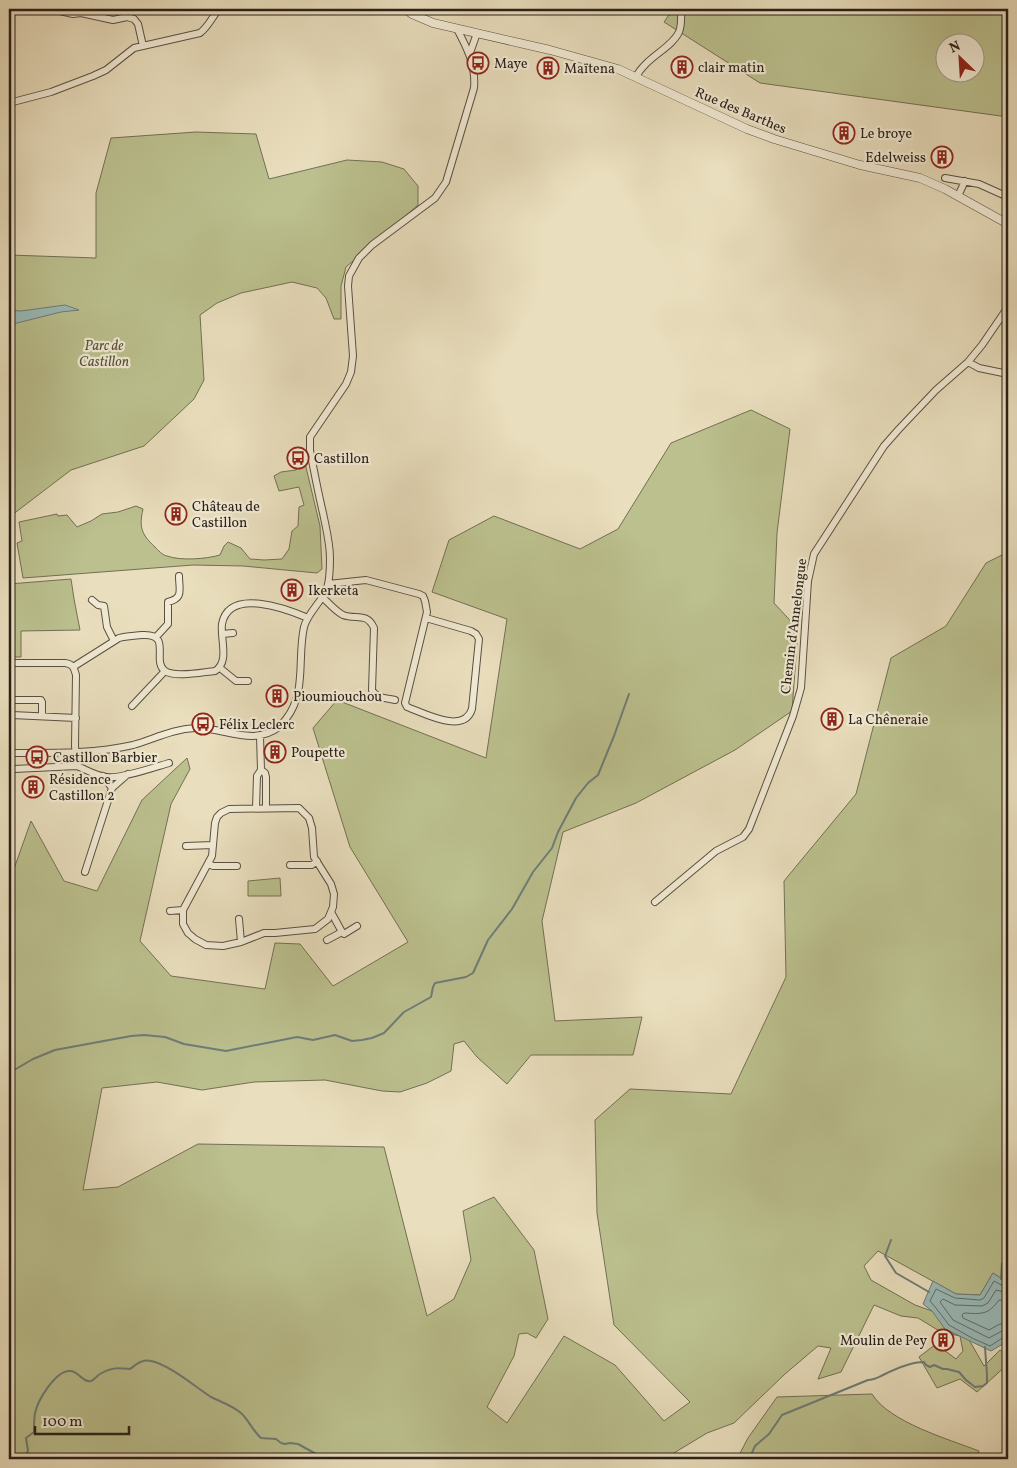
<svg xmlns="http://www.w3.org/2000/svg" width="1017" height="1468" font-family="Vollkorn,serif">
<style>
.green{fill:#bbc08e;stroke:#727054;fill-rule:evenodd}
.water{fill:#9abbb9;stroke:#6d7d79}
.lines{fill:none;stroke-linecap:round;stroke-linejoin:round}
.shore{stroke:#626e69;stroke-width:1}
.stream{stroke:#6d7d79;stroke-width:2}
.minor-casing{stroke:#5a5042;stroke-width:8}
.tertiary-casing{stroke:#5a5042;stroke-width:9}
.minor{stroke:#f1ead4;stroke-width:6}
.tertiary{stroke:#f1ead4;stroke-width:8}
.labels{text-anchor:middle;stroke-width:4.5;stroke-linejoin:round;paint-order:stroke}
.poi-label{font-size:14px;fill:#2a2019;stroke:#f1ead4;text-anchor:start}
.street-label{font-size:14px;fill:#2a2019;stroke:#f1ead4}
.park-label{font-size:14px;font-style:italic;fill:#56503c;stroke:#f1ead4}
</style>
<rect width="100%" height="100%" fill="#e9debd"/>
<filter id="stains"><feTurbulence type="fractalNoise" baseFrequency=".004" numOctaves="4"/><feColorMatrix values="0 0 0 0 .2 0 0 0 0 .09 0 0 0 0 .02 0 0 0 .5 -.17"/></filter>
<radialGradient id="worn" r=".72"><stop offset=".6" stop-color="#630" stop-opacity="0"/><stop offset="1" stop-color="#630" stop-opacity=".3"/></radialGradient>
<!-- green -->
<path class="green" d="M673,9h335v108l-248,-34 -96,-61zM944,42h30v30h-30z
M196,132l60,2 13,45 78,-19 35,2 22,7 14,17v19l-72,62 -5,19v33h-7l-8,-21 -9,-10 -25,-6 -51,11 -24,10 -17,12 4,65 -10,19 -50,47 -73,24 -59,45 -3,1v-261l87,3v-65l15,-55z
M751,410l39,19 -13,104 -3,70 24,26 -6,82 -57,39 -99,53 -73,29 -21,89 13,100 87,-4 -9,38h-102l-24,29 -30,-27 -13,-16 -10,3 -3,27 -24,12 -27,9 -18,-1 -57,-11 -71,2 -52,8 -45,-8 -55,6 -19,102 35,-3 80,-43 186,3 43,169 27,-17 17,-39 -8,-49 31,-14 40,53 14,69 -12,19 -9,-5 -8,1 -5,22 -27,51 20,16 57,-87 51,29 49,56 26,-19 -76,-77 -17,-112 -2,-93 35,-31 101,5 55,-117 -2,-96 72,-87 35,-136 55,-32 40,-63 22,-11v731l-15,-10 -13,22 -24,-1 -78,-43 -14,15 7,14 44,25 17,6 32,20 20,35 16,-16 8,5v9l-31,28 -17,-13 -23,9 -18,-31 17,-13 20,15 7,-8 -3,-15 -19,-4 -23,-14 -17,-2 -27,-11 -33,67 -23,7 13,-31 -13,-2 -33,28 -51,49 -27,10 -43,26h-655v-581l6,-12 16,-45 33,60 33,10 45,-91 45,-42 3,11 -19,35 -31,137 31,35 94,13 10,-46 25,1 33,42 75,-44 -58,-95 -37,-119 24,-28 149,58 21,-139 -75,-27 17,-52 45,-24 86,33 38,-20 53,-86z
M302,462l3,1 15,63 2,43 -5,4 -74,-7 -50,-1 -170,13 -6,-35 5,-2 -3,-19 38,-8 1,2 9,-1 10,12 14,-6 11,-7 16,-2 18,-6 7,3c-4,18 -2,25 12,38 3,3 7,8 12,9 14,5 39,3 53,-1l4,-9 4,-4 13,6 9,11 14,1 18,-1 7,-10 3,-18 6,-5 1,-19 5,-2 -5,-18 -20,4 -5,-15 7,-4 15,-2z
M71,579l3,20 6,31 -59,1v26h-12v-73z
M280,878l1,18h-33v-15z
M872,1394c17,28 76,45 107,57l-3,8h-239l11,-21 29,-41z"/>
<!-- water -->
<path class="water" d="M65,305l14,5 -18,2 -52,13v-15l12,1z
M993,1273l15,10v58l-17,10 -46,-22 -13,-18 -9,-7 10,-23 23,13 24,1z"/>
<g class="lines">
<!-- shore -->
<path class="shore" d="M1008,1287h-3l-11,-6 -10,17 -4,2 -25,-2 -19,-9 -6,12 6,7 13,17 23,13 18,8 14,-9h4
M1008,1293l-12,-3 -8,13 -6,3 -27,-1 -12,-6 -3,3 13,18 36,18 13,-7h6
M1008,1301l-9,-1c-11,15 -17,14 -35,13l-2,2 1,3 26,12 11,-6 8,-1"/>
<!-- stream -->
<path class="stream" d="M9,1073l24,-14 22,-9 76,-14 13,-1 21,2 19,7 42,7 71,-14 16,3 22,-5 17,6 10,-1 10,-2 12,-5 20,-21 27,-15 2,-10 2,-4 31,-6 7,-4 15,-33 24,-31 21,-37 19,-24 6,-16 18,-34 12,-15 10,-8 16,-39 15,-42
M891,1240l-6,16 11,17 33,19
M1001,1279l1,-16
M23,1459l5,-8 -2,-13 8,-6c0,-6 0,-13 1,-19 3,-13 21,-44 36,-42 8,1 12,12 20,10 3,-1 6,-5 9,-7 12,-7 17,-6 30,-5 7,-5 12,-10 21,-8 19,4 43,25 60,36 10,5 23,9 31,17 7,7 11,17 19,24l15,1 5,4 4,1 5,-1 8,1 20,11 18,4
M740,1459l11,-4 4,-9 14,-12 13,-19 86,-35c6,0 9,-2 15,-5 12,-6 28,-13 41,-13l2,3 4,2 4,-2 9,4h4l12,3 7,8 9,7 8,-1 4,-3v-8l-2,-28"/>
<!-- minor casing -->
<g class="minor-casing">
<path id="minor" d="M51,9l22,5 8,-1 32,7 14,-3 7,2 4,5 5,22
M127,17v-8
M470,53l7,-20
M636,77c9,-19 36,-29 43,-45 3,-7 2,-15 2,-23
M9,103l42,-11 42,-16 13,-6 28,-22 66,-15c9,-7 12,-16 19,-24
M945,178l34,6 29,13
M958,196l7,-15
M968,362l11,6 29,6
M328,584l38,-4 53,14 4,2 2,5 2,11 -22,91 2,4c17,6 57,28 65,2l7,-70 -3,-5 -5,-3 -45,-13
M322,597c7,6 13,14 21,18 13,5 24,-3 31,13l-2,62c4,8 14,8 23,10
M92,600l6,5 6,1 3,21 7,14
M222,634l11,-1
M156,637l12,-13v-22c16,-4 11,-12 11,-26
M9,663h56c8,1 9,5 11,12l-1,71 2,20
M73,667l46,-29c7,-2 15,-2 23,-3 31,-2 9,26 23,36 10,7 38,1 50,0 15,-9 5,-32 7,-47 7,-37 65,-15 86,-6
M220,668l16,13h12
M9,700h32l1,2v14
M132,706l33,-35
M9,712l3,3 64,3
M9,754l3,-1c40,0 82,1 121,-8 21,-6 40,-16 62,-17 29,-1 57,19 84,-1 3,-2 5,-6 7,-8 21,-27 11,-61 18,-92 4,-15 18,-25 23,-39 3,-9 3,-20 3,-30 0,-15 -4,-30 -7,-45 -5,-21 -9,-42 -13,-63v-13l36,-53 5,-12 2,-16 -5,-70 1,-10 10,-18 13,-13 63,-47 11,-16 28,-94c2,-23 -7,-40 -17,-59
M77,766c10,4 19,10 30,11 14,2 48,-10 62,-14
M261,770l4,3 1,4v31
M9,772l5,-3 63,-3
M103,776l9,12 16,-14
M256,808l1,-32 4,-6 -1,-34
M299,808l10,10 3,10 2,29 17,27 3,10 -1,13 -5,12 -13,10 -40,4h-11l-23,9 -18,4 -17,-1 -11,-6 -7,-6 -5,-9v-14l29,-54 3,-33 2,-6 4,-4 8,-4z
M186,846l27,-1
M209,864l4,2h24
M290,865h22l5,-4
M85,872l27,-84
M655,902l61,-51 27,-14 6,-8 44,-113 8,-28 7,-107 6,-27 70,-108 15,-17 37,-39 32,-28 14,-17 26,-38
M170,911l13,-1
M239,919l2,23
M342,932l2,2 13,-8
M327,940l15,-8 -11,-20"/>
</g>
<!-- tertiary casing -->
<g class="tertiary-casing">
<path id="tertiary" d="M405,9l7,5 21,9 117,27 68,19 129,60 27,10 86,26 60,13 25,11 63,35"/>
</g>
<!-- minor -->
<use href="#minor" class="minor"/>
<!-- tertiary -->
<use href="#tertiary" class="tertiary"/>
</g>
<!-- icons -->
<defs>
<g id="bus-ring" transform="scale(1.125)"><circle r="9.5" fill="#f1ead4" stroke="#8f2418" stroke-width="1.5"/><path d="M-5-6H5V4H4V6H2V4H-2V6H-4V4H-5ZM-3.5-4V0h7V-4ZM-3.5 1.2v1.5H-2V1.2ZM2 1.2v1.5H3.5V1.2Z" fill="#8f2418"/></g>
<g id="building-ring" transform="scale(1.125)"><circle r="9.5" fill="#f1ead4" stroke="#8f2418" stroke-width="1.5"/><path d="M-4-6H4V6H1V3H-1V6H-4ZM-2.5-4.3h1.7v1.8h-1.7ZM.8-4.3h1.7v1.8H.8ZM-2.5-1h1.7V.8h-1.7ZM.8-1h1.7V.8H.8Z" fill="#8f2418"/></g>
</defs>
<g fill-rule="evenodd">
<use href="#bus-ring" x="478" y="63"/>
<use href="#building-ring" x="682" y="67"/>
<use href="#building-ring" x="548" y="68"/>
<use href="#building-ring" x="844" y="133"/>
<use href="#building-ring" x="942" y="157"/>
<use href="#bus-ring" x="298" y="458"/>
<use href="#building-ring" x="176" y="514"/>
<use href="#building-ring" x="292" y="590"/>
<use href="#building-ring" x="277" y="696"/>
<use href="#building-ring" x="832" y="719"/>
<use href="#bus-ring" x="203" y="724"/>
<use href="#building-ring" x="275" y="752"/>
<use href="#bus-ring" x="37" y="757"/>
<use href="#building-ring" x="33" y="787"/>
<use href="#building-ring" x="943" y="1340"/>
</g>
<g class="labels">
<!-- poi labels -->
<g class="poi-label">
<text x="494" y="68">Maye</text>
<text x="698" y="72">clair matin</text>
<text x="564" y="73">Maïtena</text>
<text x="860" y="138">Le broye</text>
<text x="926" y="162" text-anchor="end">Edelweiss</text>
<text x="314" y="463">Castillon</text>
<text x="192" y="511">Château de<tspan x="192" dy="16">Castillon</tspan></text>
<text x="308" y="595">Ikerketa</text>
<text x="293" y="701">Pioumiouchou</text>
<text x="848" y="724">La Chêneraie</text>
<text x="219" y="729">Félix Leclerc</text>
<text x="291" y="757">Poupette</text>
<text x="53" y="762">Castillon Barbier</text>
<text x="49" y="784">Résidence<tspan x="49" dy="16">Castillon 2</tspan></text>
<text x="927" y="1345" text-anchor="end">Moulin de Pey</text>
</g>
<!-- street labels -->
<g class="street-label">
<text transform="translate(741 110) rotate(23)" y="5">Rue des Barthes</text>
<text transform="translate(793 626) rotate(-83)" y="5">Chemin d’Annelongue</text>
</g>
<!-- park labels -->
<g class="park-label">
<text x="104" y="350">Parc de<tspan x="104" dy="16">Castillon</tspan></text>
</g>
</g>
<!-- margin -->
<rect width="1017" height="1468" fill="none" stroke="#e9debd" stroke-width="30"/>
<rect x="10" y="10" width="997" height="1448" fill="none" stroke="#2a2019" stroke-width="2.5"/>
<rect x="15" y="15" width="987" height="1438" fill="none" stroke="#2a2019"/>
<!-- north arrow -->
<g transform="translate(960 58) rotate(335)"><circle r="24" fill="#f1ead4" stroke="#a19989"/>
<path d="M0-4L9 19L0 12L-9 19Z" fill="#8f2418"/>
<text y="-8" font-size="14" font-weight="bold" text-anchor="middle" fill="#2a2019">N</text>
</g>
<!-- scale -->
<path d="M35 1426v8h94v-8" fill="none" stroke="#2a2019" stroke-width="2.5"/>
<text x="42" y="1426" font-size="15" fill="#2a2019" stroke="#f1ead4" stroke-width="4" paint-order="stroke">100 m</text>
<rect width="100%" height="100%" filter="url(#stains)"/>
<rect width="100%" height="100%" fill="url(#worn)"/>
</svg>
